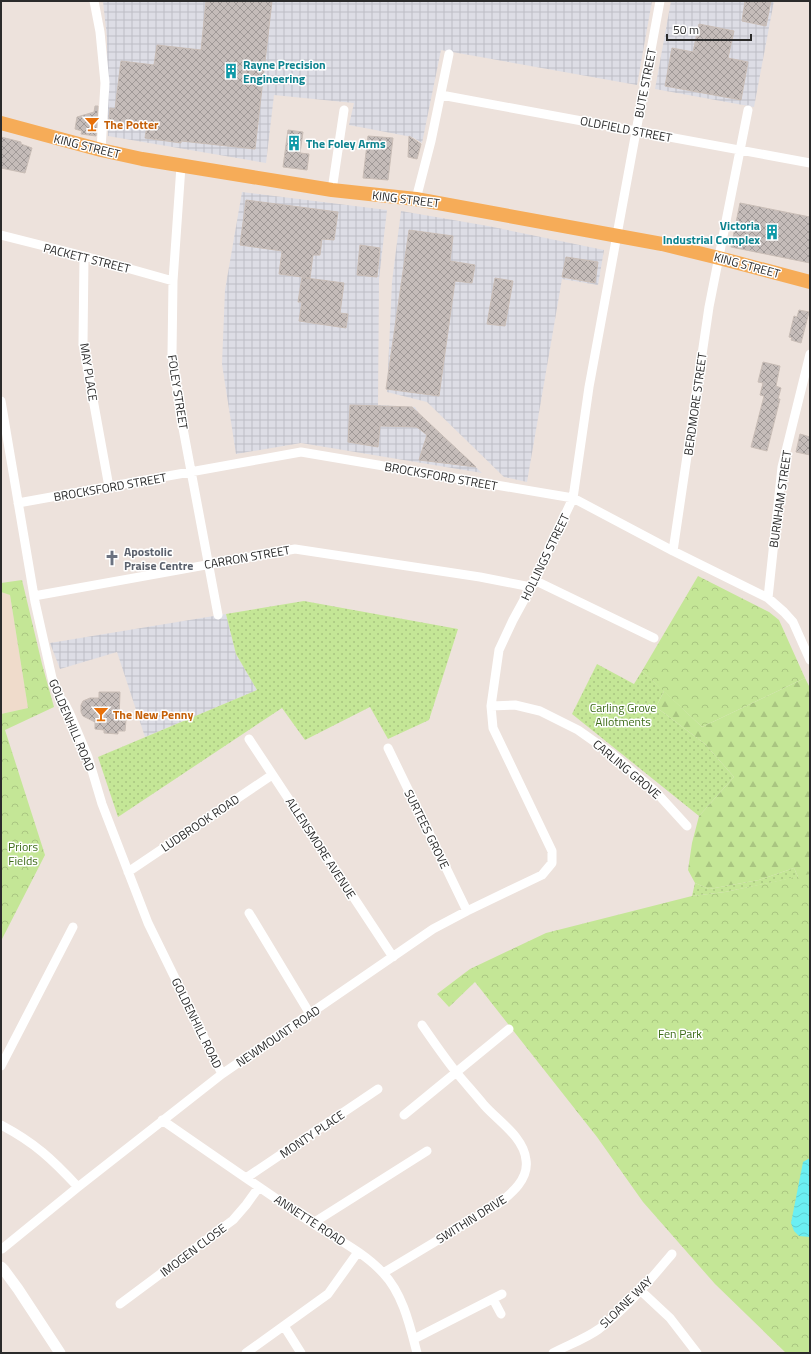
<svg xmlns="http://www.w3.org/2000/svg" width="811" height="1354" viewBox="0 0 811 1354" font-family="'Titillium Web',sans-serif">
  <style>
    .industrial { fill: url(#industrial-grid) }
    .education { fill: #efdbcb }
    .grass { fill: url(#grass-dots) }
    .forest { fill: url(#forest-firs) }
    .park { fill: url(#park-crowns) }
    .water { fill: url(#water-waves) }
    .building { fill: url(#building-cross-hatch); stroke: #c9bdb6 }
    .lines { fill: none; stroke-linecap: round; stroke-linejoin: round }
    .minor { stroke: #fff; stroke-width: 9 }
    .tertiary { stroke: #fff; stroke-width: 11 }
    .primary { stroke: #f6ac58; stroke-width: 14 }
    .labels { text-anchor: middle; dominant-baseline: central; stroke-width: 3; stroke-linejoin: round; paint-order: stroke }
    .culture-label { font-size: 12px; font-weight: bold; fill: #0d838f; stroke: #fff; text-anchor: start }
    .street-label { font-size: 12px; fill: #2b2b2b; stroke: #fff }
    .food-label { font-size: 12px; font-weight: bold; fill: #c56008; stroke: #fff; text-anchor: start }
    .worship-label { font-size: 12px; font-weight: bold; fill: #5b616d; stroke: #fff; text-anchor: start }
    .park-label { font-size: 12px; fill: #3c6b17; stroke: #fff }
  </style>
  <defs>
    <pattern id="industrial-grid" width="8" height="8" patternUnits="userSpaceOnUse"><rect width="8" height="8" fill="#dddde5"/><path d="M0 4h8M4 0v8" fill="none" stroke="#bebec5"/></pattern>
    <pattern id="grass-dots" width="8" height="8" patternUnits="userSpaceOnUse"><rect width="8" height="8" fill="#c4e696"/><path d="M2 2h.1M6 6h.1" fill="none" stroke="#a9c581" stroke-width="1.8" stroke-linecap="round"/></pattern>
    <pattern id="forest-firs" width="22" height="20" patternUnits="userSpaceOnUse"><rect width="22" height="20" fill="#c4e696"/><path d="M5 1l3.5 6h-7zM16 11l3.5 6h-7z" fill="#a9c581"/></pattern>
    <pattern id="park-crowns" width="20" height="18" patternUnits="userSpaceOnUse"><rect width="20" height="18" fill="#c4e696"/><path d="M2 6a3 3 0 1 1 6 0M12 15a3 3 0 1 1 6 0" fill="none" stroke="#a9c581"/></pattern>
    <pattern id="water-waves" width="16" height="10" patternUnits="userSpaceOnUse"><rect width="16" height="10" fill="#6beff3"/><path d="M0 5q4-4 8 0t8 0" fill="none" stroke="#5dcdd0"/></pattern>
    <pattern id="building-cross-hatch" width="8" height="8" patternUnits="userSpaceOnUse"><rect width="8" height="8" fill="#c5bcb9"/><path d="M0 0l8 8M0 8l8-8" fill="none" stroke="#a09997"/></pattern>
  </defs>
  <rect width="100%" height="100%" fill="#ede2dc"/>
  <path class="industrial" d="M 103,1 L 652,1 L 637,85 L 441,50 L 422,143 L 412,137 L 349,125 L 354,103 L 274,95 L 266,163 L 108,136 L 107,38 Z
    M 671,1 L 774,1 L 754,107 L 655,89 Z
    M 242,192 L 387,210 L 379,279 L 378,405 L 415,407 L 419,414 L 482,473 L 301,443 L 236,454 L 222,364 L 225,290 Z
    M 401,211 L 488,226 L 604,250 L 598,285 L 562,279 L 527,482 L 504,477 L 427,402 L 387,392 L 392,282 Z
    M 226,614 L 236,654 L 257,690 L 145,737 L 117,652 L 60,669 L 50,643 Z"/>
  <path class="education" d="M 1,592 L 10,595 L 28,708 L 1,714 Z"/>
  <path class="grass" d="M 304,601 L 458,629 L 429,720 L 388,739 L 370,707 L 305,740 L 282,708 L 118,817 L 98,757 L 257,690 L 236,654 L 226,614 Z
    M 597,664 L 634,684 L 642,671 L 664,691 L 656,707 L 705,744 L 734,777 L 699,816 L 572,714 Z
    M 794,868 L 798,877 L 725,892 L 692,896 L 695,883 L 709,889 L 759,880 Z"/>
  <path class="forest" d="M 805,678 L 810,688 L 810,889 L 798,877 L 794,868 L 759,880 L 709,889 L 695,883 L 688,870 L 692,843 L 699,816 L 734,777 L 705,744 L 656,707 L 664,691 L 702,727 Z"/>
  <path class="park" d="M 698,576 L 769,612 L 779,620 L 805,678 L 702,727 L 642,671 Z
    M 22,580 L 42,664 L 54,707 L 5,730 L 45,855 L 1,941 L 1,714 L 28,708 L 10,595 L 1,592 L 1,583 Z
    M 810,874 L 810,1353 L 786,1353 L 715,1284 L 643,1202 L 597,1137 L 475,982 L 449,1007 L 437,994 L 470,969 L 546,933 L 692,896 L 725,892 Z"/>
  <path class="water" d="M 810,1158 L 810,1237 L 799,1236 L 794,1231 L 791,1223 L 803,1162 Z"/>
  <path class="building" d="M 206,1 L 272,1 L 255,149 L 181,141 L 181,143 L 145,138 L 147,125 L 109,120 L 110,108 L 115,109 L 121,61 L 154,65 L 157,45 L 201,50 Z
    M 745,1 L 771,1 L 766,26 L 742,21 Z
    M 699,24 L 734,31 L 728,58 L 748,62 L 741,100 L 665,86 L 672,48 L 693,52 Z
    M 95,106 L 98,106 L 96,136 L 81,134 L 82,131 L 75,129 L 77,117 L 94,112 Z
    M 288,130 L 303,132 L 300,153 L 309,154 L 307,170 L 283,167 Z
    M 368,136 L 393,138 L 388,180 L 363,178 Z
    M 409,136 L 421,144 L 417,159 L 408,157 Z
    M 1,137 L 21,142 L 21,144 L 32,148 L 25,173 L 1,168 Z
    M 246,200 L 338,212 L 334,240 L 322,239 L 320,255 L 313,255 L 310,278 L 306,278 L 344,283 L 340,313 L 348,314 L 346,328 L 299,321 L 302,302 L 298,302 L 302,277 L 279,274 L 282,251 L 240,245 Z
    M 740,203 L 810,217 L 810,263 L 731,247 Z
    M 409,230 L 453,236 L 450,261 L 475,265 L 472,283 L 455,281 L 439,396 L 386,389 Z
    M 360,245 L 380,248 L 377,277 L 357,275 Z
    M 566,257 L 598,262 L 595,283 L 562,277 Z
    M 495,278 L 513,281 L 505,326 L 487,324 Z
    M 799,310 L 809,312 L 801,343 L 791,340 L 792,338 L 789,337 L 794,316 L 797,317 Z
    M 763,362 L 780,366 L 776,386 L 781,388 L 778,399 L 780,399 L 767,451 L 751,447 L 764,396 L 760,395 L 763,383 L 758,382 Z
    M 350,405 L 412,407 L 476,467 L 419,460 L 427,435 L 417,427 L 380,426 L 378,447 L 348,442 Z
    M 800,434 L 810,437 L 810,455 L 796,452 Z
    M 99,692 L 120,692 L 119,720 L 126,720 L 125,731 L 118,731 L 118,734 L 104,733 L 104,730 L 95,729 L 95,722 L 83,716 L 81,712 L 81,705 L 83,701 L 90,698 L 99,698 Z"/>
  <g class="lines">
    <path class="minor" d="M 94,1 L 100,32 L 105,83 L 101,150
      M 441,95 L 810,163
      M 181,166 L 173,281 L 172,354 L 182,423 L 218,615
      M 332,190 L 344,110
      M 416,199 L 431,141 L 449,54
      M 1,235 L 84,256 L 173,281
      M 84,256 L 83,344 L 109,487
      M 1,401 L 35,602 L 52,678 L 59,696 L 65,704 L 70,714 L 88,757 L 102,804 L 148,923 L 222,1074
      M 18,503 L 301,452 L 573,498 L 673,551 L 768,598 L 784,612 L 793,622 L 810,660
      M 673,551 L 709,307 L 748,110
      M 534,580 L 654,638
      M 34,596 L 295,549 L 480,577 L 531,587
      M 768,598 L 782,467 L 810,354
      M 491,706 L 515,705 L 540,711 L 578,730 L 612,754 L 655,791 L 687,826
      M 249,739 L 393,957
      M 388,748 L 467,911
      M 128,872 L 272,775
      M 249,913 L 310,1014
      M 1,1066 L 73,927
      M 404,1115 L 509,1029
      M 162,1120 C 211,1154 260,1188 309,1221 C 333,1237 364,1252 383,1273 C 403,1294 410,1326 417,1353
      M 1,1125 C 35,1143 52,1159 78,1187
      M 246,1178 L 378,1089
      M 313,1223 L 427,1151
      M 2,1249 L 78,1187 L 222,1074 L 433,929 L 467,911 L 542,875 L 552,863 L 552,851 L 493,728 L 491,706 L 499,650 L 513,620 L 531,587 L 573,498 L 589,387 L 660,1
      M 383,1273 L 498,1204 C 512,1193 529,1179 526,1160 C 524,1137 498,1121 484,1105 C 475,1094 465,1083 456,1072 C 444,1057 433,1041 422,1025
      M 640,1290 L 670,1318 L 697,1353
      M 493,1299 L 501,1314
      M 120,1304 L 233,1220 L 246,1205 L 259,1187
      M 284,1326 L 301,1353
      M 414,1339 L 502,1294
      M 246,1353 L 328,1294 L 358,1252
      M 553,1353 C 568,1345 585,1339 599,1329 C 627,1308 650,1280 672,1254"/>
    <path class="tertiary" d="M 1,1267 L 4,1270 L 18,1289 L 60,1353"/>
    <path class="primary" d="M 1,123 L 101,150 L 142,159 L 332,190 L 416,199 L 662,244 L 719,258 L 810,282"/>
  </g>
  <defs>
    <g id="building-bare" transform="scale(1.2)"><path d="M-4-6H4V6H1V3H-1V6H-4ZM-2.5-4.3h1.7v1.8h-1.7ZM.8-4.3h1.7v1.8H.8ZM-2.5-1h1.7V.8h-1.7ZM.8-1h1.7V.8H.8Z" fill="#0f9aa8" stroke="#fff" stroke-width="2.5" paint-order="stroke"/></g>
    <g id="bar-bare" transform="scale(1.2)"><path d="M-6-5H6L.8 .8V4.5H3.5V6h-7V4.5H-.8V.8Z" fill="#e8710a" stroke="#fff" stroke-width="2.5" paint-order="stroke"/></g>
    <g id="church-bare" transform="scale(1.2)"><path d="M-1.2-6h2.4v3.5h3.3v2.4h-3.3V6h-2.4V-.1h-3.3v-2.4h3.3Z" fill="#6b7280" stroke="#fff" stroke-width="2.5" paint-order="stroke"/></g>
  </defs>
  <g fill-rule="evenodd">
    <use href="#building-bare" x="231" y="71"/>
    <use href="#bar-bare" x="92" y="124"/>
    <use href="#building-bare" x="294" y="143"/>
    <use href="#building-bare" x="772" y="232"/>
    <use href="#church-bare" x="112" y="558"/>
    <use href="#bar-bare" x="101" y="714"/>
  </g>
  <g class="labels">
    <g class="culture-label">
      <text x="243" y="64">Rayne Precision<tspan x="243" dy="14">Engineering</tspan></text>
      <text x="306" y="143">The Foley Arms</text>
      <text x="760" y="225" text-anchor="end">Victoria<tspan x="760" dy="14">Industrial Complex</tspan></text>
    </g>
    <g class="street-label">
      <text transform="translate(645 83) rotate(-79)">BUTE STREET</text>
      <text transform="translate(626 129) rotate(11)">OLDFIELD STREET</text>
      <text transform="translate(87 146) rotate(14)">KING STREET</text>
      <text transform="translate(406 199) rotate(7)">KING STREET</text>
      <text transform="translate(87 258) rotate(14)">PACKETT STREET</text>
      <text transform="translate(747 265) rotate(15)">KING STREET</text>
      <text transform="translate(89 372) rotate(81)">MAY PLACE</text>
      <text transform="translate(178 392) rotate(81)">FOLEY STREET</text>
      <text transform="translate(695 404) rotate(-82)">BERDMORE STREET</text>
      <text transform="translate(441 476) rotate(10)">BROCKSFORD STREET</text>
      <text transform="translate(110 487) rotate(-10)">BROCKSFORD STREET</text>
      <text transform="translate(780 499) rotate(-82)">BURNHAM STREET</text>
      <text transform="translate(247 557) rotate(-10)">CARRON STREET</text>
      <text transform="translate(545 557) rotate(-64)">HOLLINGS STREET</text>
      <text transform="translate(72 725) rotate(67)">GOLDENHILL ROAD</text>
      <text transform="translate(627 769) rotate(40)">CARLING GROVE</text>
      <text transform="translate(200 823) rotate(-34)">LUDBROOK ROAD</text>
      <text transform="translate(427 829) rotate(64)">SURTEES GROVE</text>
      <text transform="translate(321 848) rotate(57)">ALLENSMORE AVENUE</text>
      <text transform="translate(197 1023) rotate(64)">GOLDENHILL ROAD</text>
      <text transform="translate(278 1036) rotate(-34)">NEWMOUNT ROAD</text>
      <text transform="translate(312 1134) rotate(-34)">MONTY PLACE</text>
      <text transform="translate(471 1219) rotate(-32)">SWITHIN DRIVE</text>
      <text transform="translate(310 1220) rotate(33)">ANNETTE ROAD</text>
      <text transform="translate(193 1250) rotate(-37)">IMOGEN CLOSE</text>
      <text transform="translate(626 1302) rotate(-44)">SLOANE WAY</text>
    </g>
    <g class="food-label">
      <text x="104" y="124">The Potter</text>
      <text x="113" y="714">The New Penny</text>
    </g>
    <g class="worship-label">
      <text x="124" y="551">Apostolic<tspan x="124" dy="14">Praise Centre</tspan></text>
    </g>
    <g class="park-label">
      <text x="623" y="707">Carling Grove<tspan x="623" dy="14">Allotments</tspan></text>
      <text x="23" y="846">Priors<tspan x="23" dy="14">Fields</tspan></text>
      <text x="680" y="1033">Fen Park</text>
    </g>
  </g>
  <rect width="811" height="1354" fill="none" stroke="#2b2b2b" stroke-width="4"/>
  <path d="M667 34v6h84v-6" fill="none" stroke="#2b2b2b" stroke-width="2"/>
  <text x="673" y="34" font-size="12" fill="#2b2b2b" stroke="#ffffff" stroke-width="3" paint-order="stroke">50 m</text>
</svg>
